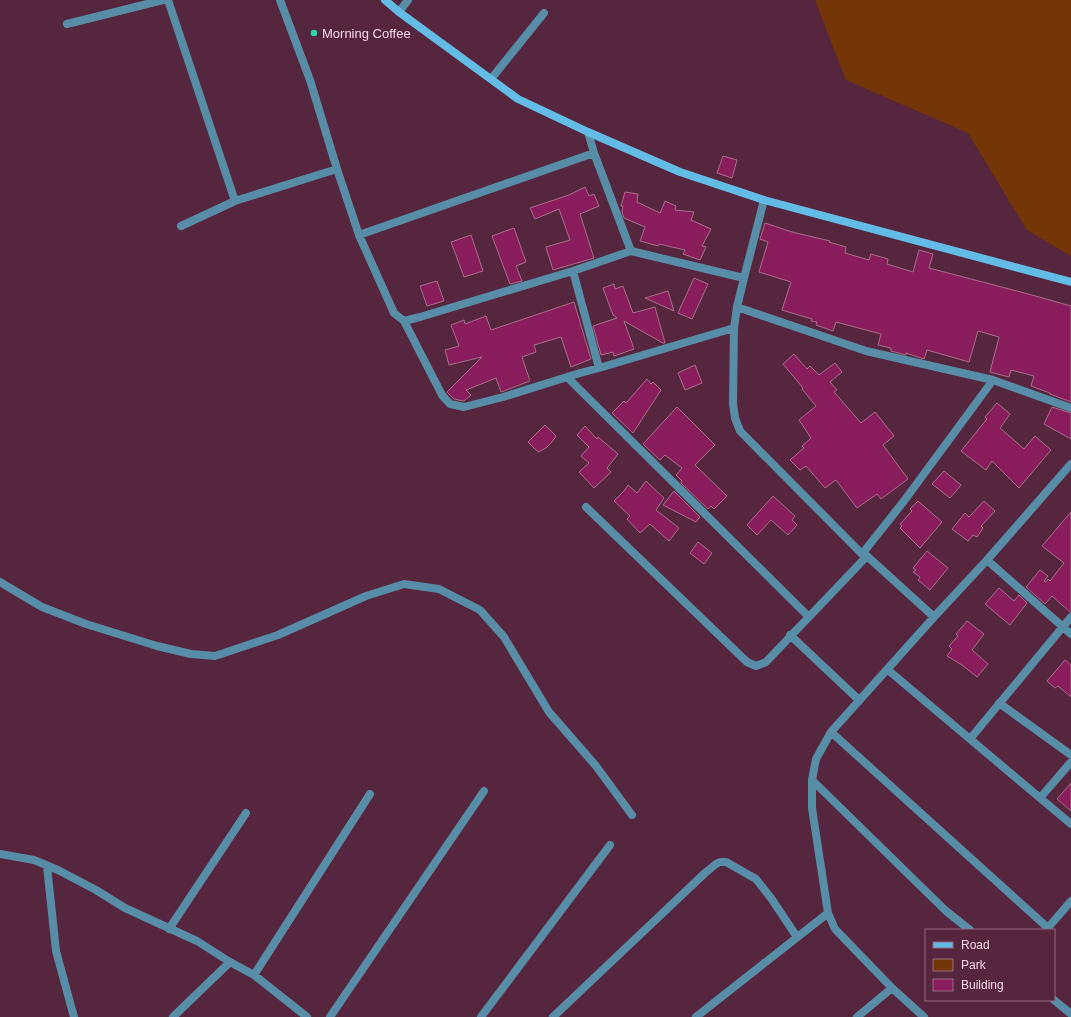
<svg xmlns="http://www.w3.org/2000/svg" width="1071" height="1017" viewBox="0 0 1071 1017" font-family="Arial,sans-serif">
  <style>
    .green { fill: #753607 }
    .building { fill: #891c5b; stroke: #a8708a }
    .lines { fill: none; stroke-linecap: round; stroke-linejoin: round }
    .lane { stroke: #578da7; stroke-width: 8 }
    .street { stroke: #578da7; stroke-width: 8 }
    .secondary { stroke: #62bce6; stroke-width: 8 }
    .poi-dot { fill: #2fd4aa; stroke: #56253e; stroke-width: 1.5 }
    .labels { text-anchor: middle; dominant-baseline: central; stroke-width: 3; stroke-linejoin: round; paint-order: stroke }
    .poi-label { font-size: 13px; fill: #f7d7e4; stroke: #56253e; text-anchor: start }
  </style>
  <rect width="100%" height="100%" fill="#56253e"/>
  <path class="green" d="M 815,0 L 1071,0 L 1071,256 L 1027,230 L 968,133 L 846,80 Z"/>
  <path class="building" d="M 723,156 L 737,160 L 732,178 L 717,173 Z
    M 585,187 L 589,196 L 594,194 L 599,206 L 580,214 L 594,258 L 553,270 L 546,247 L 570,240 L 559,209 L 535,219 L 530,208 L 569,195 Z
    M 625,192 L 638,194 L 637,202 L 660,213 L 665,201 L 676,206 L 675,210 L 694,212 L 691,220 L 711,229 L 702,246 L 706,247 L 700,260 L 683,254 L 685,250 L 659,244 L 658,246 L 640,241 L 645,227 L 624,218 L 622,212 L 623,206 L 621,206 Z
    M 765,223 L 792,232 L 830,241 L 829,242 L 846,247 L 845,253 L 869,260 L 871,254 L 888,259 L 887,264 L 913,272 L 919,250 L 933,254 L 929,268 L 1032,295 L 1071,306 L 1071,402 L 1050,394 L 1050,393 L 1031,386 L 1034,376 L 1011,370 L 1009,377 L 990,372 L 999,337 L 978,331 L 969,362 L 927,350 L 924,359 L 906,353 L 906,355 L 891,351 L 891,348 L 878,345 L 881,334 L 836,322 L 833,331 L 816,325 L 817,322 L 811,321 L 812,319 L 782,310 L 791,282 L 759,272 L 768,242 L 760,239 Z
    M 514,228 L 526,262 L 516,266 L 522,281 L 510,284 L 492,236 Z
    M 471,235 L 483,271 L 464,277 L 451,242 Z
    M 694,278 L 708,284 L 692,319 L 678,313 Z
    M 437,281 L 444,301 L 427,306 L 420,286 Z
    M 614,284 L 615,289 L 623,286 L 633,313 L 655,307 L 665,343 L 663,343 L 624,321 L 634,349 L 614,356 L 613,352 L 601,355 L 593,326 L 617,318 L 613,315 L 603,288 Z
    M 668,291 L 674,311 L 645,298 Z
    M 574,302 L 591,359 L 571,367 L 561,337 L 534,345 L 536,352 L 522,357 L 530,381 L 501,392 L 496,378 L 466,390 L 471,395 L 464,401 L 454,399 L 447,392 L 482,357 L 449,365 L 445,350 L 459,346 L 451,325 L 464,320 L 465,324 L 486,316 L 491,330 Z
    M 794,354 L 807,369 L 810,366 L 819,375 L 835,363 L 842,372 L 830,382 L 837,390 L 834,392 L 861,423 L 875,412 L 894,436 L 883,445 L 908,479 L 881,499 L 877,494 L 857,508 L 836,480 L 825,488 L 806,466 L 800,470 L 790,460 L 804,448 L 802,446 L 811,438 L 799,420 L 816,406 L 802,389 L 803,388 L 783,364 Z
    M 695,365 L 702,383 L 685,390 L 678,373 Z
    M 647,379 L 651,384 L 653,382 L 661,390 L 633,433 L 612,413 L 624,401 L 626,403 Z
    M 997,403 L 1010,414 L 1000,428 L 1024,449 L 1035,436 L 1051,450 L 1019,488 L 992,461 L 986,470 L 961,451 L 987,419 L 985,417 Z
    M 677,407 L 715,445 L 695,465 L 727,496 L 714,509 L 711,506 L 708,509 L 681,483 L 682,481 L 676,475 L 682,468 L 665,455 L 660,460 L 643,444 Z
    M 1052,407 L 1071,413 L 1071,439 L 1044,424 Z
    M 545,425 L 556,436 L 552,442 L 546,448 L 538,452 L 528,442 Z
    M 585,426 L 597,439 L 598,437 L 618,454 L 607,468 L 611,472 L 594,488 L 579,472 L 589,463 L 581,456 L 589,447 L 577,435 Z
    M 944,471 L 961,485 L 950,498 L 932,484 Z
    M 646,481 L 664,498 L 656,510 L 679,528 L 669,541 L 650,524 L 640,533 L 627,519 L 630,516 L 614,501 L 624,491 L 628,485 L 637,493 Z
    M 674,491 L 700,517 L 696,522 L 663,505 Z
    M 773,496 L 795,516 L 792,520 L 797,525 L 788,535 L 771,520 L 757,535 L 747,525 Z
    M 918,501 L 942,522 L 920,548 L 900,528 L 902,526 L 900,524 L 912,511 L 910,509 Z
    M 984,501 L 995,511 L 981,526 L 983,528 L 977,537 L 973,535 L 968,541 L 952,529 L 965,513 L 969,517 Z
    M 1071,512 L 1071,612 L 1070,612 L 1052,596 L 1045,604 L 1026,587 L 1040,570 L 1048,576 L 1044,581 L 1046,582 L 1048,579 L 1050,581 L 1064,563 L 1042,546 Z
    M 698,542 L 712,553 L 704,564 L 690,553 Z
    M 927,551 L 948,568 L 930,590 L 918,580 L 920,577 L 913,572 L 916,570 L 913,568 Z
    M 999,588 L 1014,601 L 1019,595 L 1027,603 L 1010,625 L 985,604 Z
    M 967,621 L 984,634 L 972,650 L 988,664 L 977,677 L 962,665 L 947,656 L 952,649 L 949,646 L 958,636 L 956,634 Z
    M 1065,660 L 1071,665 L 1071,697 L 1058,686 L 1055,688 L 1047,681 Z
    M 1071,783 L 1071,811 L 1057,799 Z"/>
  <g class="lines">
    <path class="lane" d="M 0,582 L 42,607 L 86,624 L 157,646 L 191,654 L 215,656 L 278,635 L 366,596 L 404,584 L 439,589 L 480,610 L 504,637 L 549,712 L 596,766 L 632,815"/>
    <path class="street" d="M 168,0 L 235,201
      M 280,0 L 310,80 L 337,169 L 359,235 L 394,313 L 404,321 L 442,395 L 450,404 L 464,407 L 503,397 L 580,373 L 599,368 L 734,328
      M 399,12 L 408,0
      M 67,24 L 163,0
      M 491,79 L 544,13
      M 588,132 L 594,153 L 631,251
      M 764,200 L 744,278 L 737,307 L 734,328 L 733,404 L 735,418 L 740,431 L 862,554 L 867,556 L 934,617
      M 181,226 L 235,201 L 337,169
      M 359,235 L 594,153
      M 573,271 L 599,368
      M 737,307 L 866,351 L 993,380 L 1071,408
      M 404,321 L 420,317 L 573,271 L 631,251 L 744,278
      M 567,377 L 809,617
      M 586,507 L 747,662 L 756,666 L 766,662 L 867,556
      M 862,554 L 904,501 L 993,380
      M 987,560 L 1071,634
      M 790,635 L 859,700
      M 888,670 L 1071,824
      M 999,703 L 1071,755
      M 831,732 L 1048,928
      M 970,739 L 1071,617
      M 812,780 L 946,911 L 970,930
      M 1040,798 L 1071,762
      M 0,854 L 34,860 L 58,870 L 96,890 L 125,908 L 197,941 L 230,962 L 254,975 L 307,1017
      M 47,866 L 56,951 L 74,1017
      M 169,929 L 246,813
      M 1046,930 L 1071,901
      M 254,975 L 370,794
      M 1054,1000 L 1071,1014
      M 173,1017 L 230,962
      M 330,1017 L 484,791
      M 481,1017 L 610,845
      M 553,1017 L 705,873 L 716,864 L 720,862 L 726,862 L 756,879 L 771,898 L 797,937
      M 696,1017 L 828,913
      M 857,1017 L 892,988
      M 924,1017 L 892,988 L 835,929 L 828,913 L 812,808 L 812,780 L 816,759 L 831,732 L 934,617 L 987,560 L 1071,464"/>
    <path class="secondary" d="M 385,0 L 399,12 L 518,99 L 588,132 L 680,172 L 764,200 L 1071,282"/>
  </g>
  <circle class="poi-dot" cx="314" cy="33" r="4"/>
  <g class="labels">
    <g class="poi-label">
      <text x="322" y="33">Morning Coffee</text>
    </g>
  </g>
  <rect x="925" y="929" width="130" height="72" fill="#56253e" stroke="#966c80"/>
  <rect x="933" y="942" width="20" height="6" fill="#62bce6" stroke="#966c80"/>
  <text x="961" y="949" font-size="12" fill="#f7d7e4">Road</text>
  <rect x="933" y="959" width="20" height="12" fill="#753607" stroke="#966c80"/>
  <text x="961" y="969" font-size="12" fill="#f7d7e4">Park</text>
  <rect x="933" y="979" width="20" height="12" fill="#891c5b" stroke="#966c80"/>
  <text x="961" y="989" font-size="12" fill="#f7d7e4">Building</text>
</svg>
